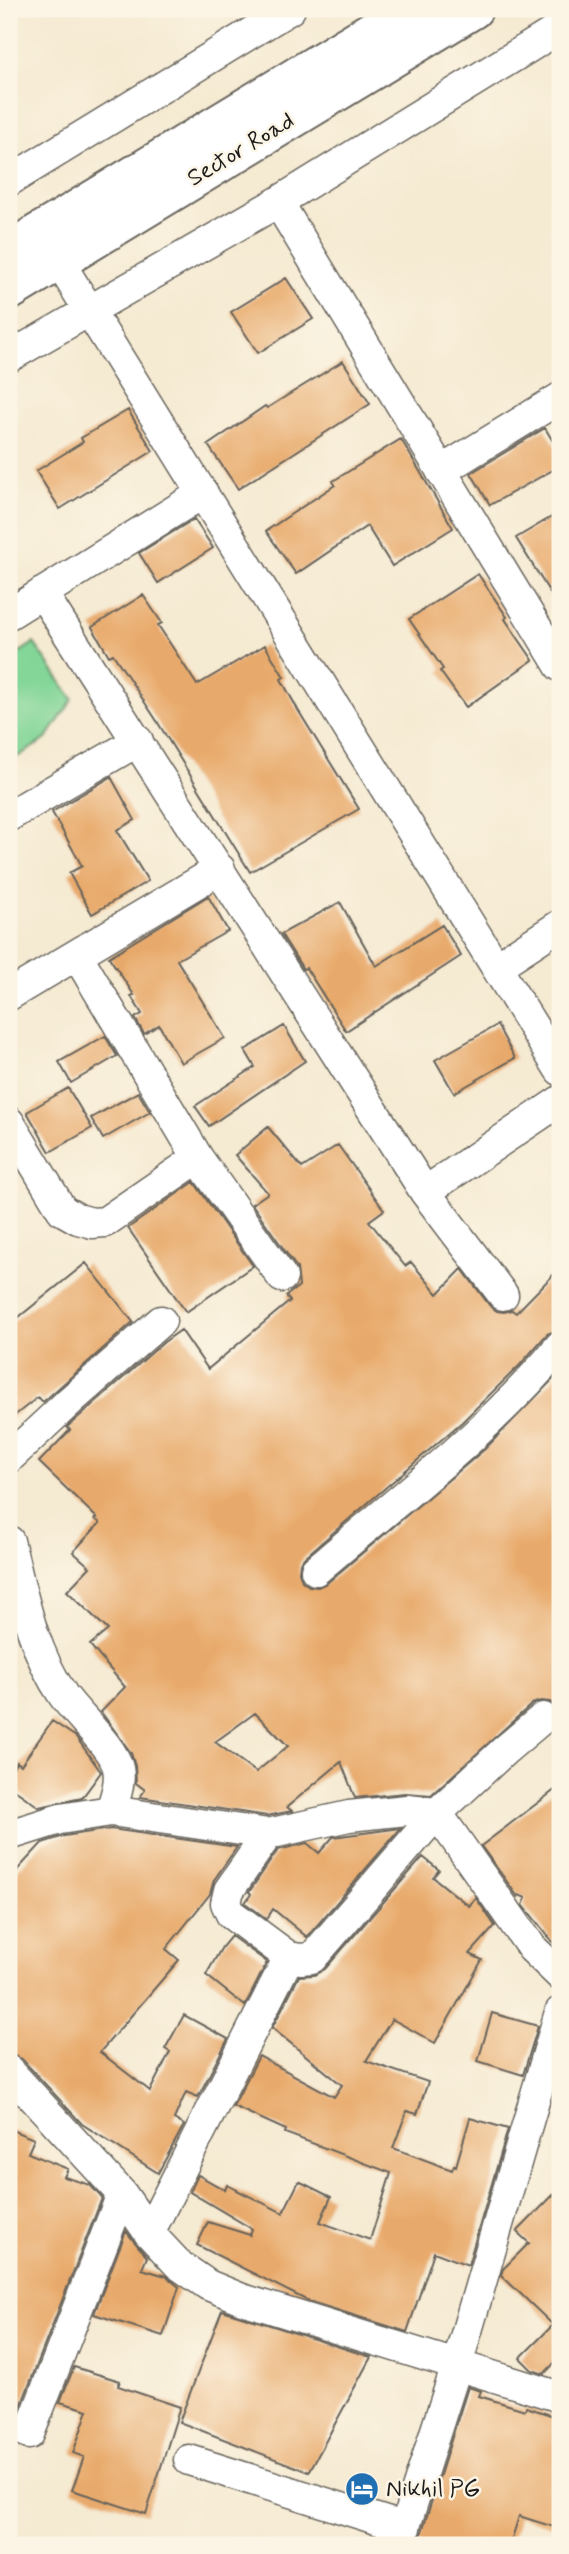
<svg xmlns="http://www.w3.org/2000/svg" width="569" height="2554" viewBox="0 0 569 2554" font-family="Mynerve,sans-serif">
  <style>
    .green { fill: #83d698; stroke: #50795a; stroke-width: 2 }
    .building { fill: #e8aa6c; fill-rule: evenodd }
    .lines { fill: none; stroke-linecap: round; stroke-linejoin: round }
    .minor-casing { stroke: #68645c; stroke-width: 33 }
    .major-casing { stroke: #68645c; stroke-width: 42 }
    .minor { stroke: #fff; stroke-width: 30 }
    .major { stroke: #fff; stroke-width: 38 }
    .labels { text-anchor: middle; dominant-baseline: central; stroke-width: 5; stroke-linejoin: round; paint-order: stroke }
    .street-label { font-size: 24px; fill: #1c1c1c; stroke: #fcf5e5 }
    .poi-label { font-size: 24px; fill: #1c1c1c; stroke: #fcf5e5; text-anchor: start }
  </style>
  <rect width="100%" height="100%" fill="#fcf5e5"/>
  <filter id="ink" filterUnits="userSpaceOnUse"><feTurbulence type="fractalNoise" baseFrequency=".0143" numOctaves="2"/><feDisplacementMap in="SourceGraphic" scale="14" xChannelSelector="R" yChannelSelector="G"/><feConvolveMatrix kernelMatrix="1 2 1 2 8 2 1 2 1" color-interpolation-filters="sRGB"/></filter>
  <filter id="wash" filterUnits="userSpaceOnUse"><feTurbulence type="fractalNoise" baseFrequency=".00686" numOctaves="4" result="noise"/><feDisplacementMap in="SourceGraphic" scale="28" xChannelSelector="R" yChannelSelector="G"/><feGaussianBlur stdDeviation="1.57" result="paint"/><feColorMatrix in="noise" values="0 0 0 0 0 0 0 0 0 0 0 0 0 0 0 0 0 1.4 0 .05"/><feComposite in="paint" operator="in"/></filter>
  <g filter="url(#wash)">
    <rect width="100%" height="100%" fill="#f5ead2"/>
    <path class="green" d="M 34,643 L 73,699 L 46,739 L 9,762 L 9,659 Z"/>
    <g id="blocks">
      <path class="building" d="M 286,278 L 313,319 L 258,353 L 231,312 Z
        M 343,361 L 370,404 L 238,489 L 208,445 L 265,406 L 267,408 Z
        M 128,410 L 153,451 L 60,509 L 36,471 L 83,442 L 81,438 Z
        M 545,428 L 560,453 L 560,466 L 490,505 L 471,473 Z
        M 401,439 L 453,528 L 392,566 L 367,526 L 296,574 L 266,531 L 335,485 L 333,481 Z
        M 560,512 L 560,609 L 516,538 Z
        M 194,519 L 213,548 L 158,583 L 139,553 Z
        M 478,574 L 507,617 L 505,619 L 533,660 L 466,707 L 440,671 L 443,669 L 409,619 Z
        M 143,595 L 162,623 L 158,625 L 197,685 L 265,645 L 284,677 L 281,679 L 298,710 L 359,809 L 250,872 L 155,718 L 113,654 L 109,656 L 92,627 Z
        M 111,777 L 135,820 L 117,830 L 148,881 L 92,914 L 69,873 L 82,866 L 52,812 Z
        M 208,896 L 228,931 L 177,960 L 225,1038 L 181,1063 L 159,1025 L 144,1034 L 135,1018 L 142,1014 L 131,996 L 134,995 L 109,957 Z
        M 340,902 L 376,966 L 442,925 L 461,956 L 346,1031 L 306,968 L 303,969 L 281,934 Z
        M 497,1025 L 515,1058 L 454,1093 L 435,1060 Z
        M 284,1026 L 305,1061 L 209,1126 L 195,1106 L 255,1067 L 245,1050 Z
        M 105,1036 L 117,1056 L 71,1083 L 59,1062 Z
        M 68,1088 L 92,1128 L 50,1152 L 27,1112 Z
        M 138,1092 L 150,1112 L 103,1139 L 91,1118 Z
        M 268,1127 L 302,1168 L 338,1145 L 384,1210 L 369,1221 L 405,1266 L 411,1262 L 438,1294 L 462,1269 L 490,1306 L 497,1311 L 504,1312 L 512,1310 L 516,1313 L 560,1268 L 560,1329 L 547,1334 L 520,1365 L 462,1422 L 305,1557 L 300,1563 L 299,1572 L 302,1581 L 309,1586 L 318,1587 L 327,1583 L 486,1448 L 560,1372 L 560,1716 L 557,1707 L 550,1702 L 541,1701 L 532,1704 L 431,1795 L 405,1793 L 355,1798 L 341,1762 L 287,1807 L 292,1811 L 267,1816 L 140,1797 L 145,1790 L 136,1783 L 135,1766 L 131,1753 L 101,1712 L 125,1687 L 90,1645 L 108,1630 L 67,1591 L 90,1567 L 73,1552 L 100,1523 L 95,1519 L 97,1518 L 39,1462 L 70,1430 L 67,1427 L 83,1413 L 164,1342 L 181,1330 L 208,1369 L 290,1301 L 286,1296 L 299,1286 L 297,1268 L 252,1204 L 268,1193 L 235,1155 ZM 255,1713 L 288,1746 L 256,1772 L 215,1742 Z
        M 194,1182 L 253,1266 L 186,1312 L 128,1228 Z
        M 86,1263 L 133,1322 L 43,1402 L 38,1397 L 9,1420 L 9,1325 Z
        M 52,1721 L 76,1737 L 101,1772 L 82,1798 L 39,1807 L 9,1786 L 9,1773 L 17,1762 L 21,1765 Z
        M 560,1786 L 560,1951 L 523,1905 L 526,1898 L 519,1895 L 518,1897 L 481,1846 Z
        M 401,1828 L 307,1937 L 273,1909 L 267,1919 L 245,1903 L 251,1894 L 249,1892 L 278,1850 L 307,1843 L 319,1853 L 333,1837 Z
        M 111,1829 L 237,1847 L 214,1880 L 210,1894 L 166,1949 L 179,1960 L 100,2052 L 150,2091 L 170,2052 L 165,2049 L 184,2015 L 228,2039 L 198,2097 L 186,2092 L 174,2119 L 184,2125 L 158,2173 L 82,2124 L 22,2059 L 9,2054 L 9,1879 L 42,1843 L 64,1836 Z
        M 423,1857 L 439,1870 L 433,1877 L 469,1906 L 476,1898 L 495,1926 L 470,1954 L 482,1960 L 435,2043 L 392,2019 L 366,2061 L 428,2082 L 417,2114 L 407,2111 L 393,2148 L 452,2170 L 454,2165 L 456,2166 L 470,2118 L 508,2129 L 468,2265 L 434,2252 L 407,2332 L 308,2301 L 197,2245 L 208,2222 L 250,2235 L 252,2229 L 190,2192 L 198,2175 L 225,2190 L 227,2185 L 283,2213 L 299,2181 L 331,2197 L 320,2222 L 370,2240 L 391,2173 L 285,2133 L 286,2130 L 233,2106 L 259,2056 L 334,2097 L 342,2085 L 272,2028 L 299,1976 L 314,1975 L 325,1969 Z
        M 231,1936 L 267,1962 L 245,2006 L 206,1975 L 222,1947 Z
        M 492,2013 L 538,2026 L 523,2075 L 478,2061 Z
        M 9,2129 L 34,2139 L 28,2153 L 68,2169 L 64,2177 L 90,2185 L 102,2198 L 19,2411 L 9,2408 Z
        M 560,2188 L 560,2357 L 544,2374 L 532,2370 L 520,2358 L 553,2325 L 501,2275 L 503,2269 L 529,2243 L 517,2232 Z
        M 126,2231 L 147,2257 L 142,2269 L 166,2276 L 179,2287 L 163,2336 L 94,2314 Z
        M 222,2310 L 371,2357 L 309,2472 L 179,2422 Z
        M 74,2367 L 120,2381 L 118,2386 L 180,2407 L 146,2514 L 72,2490 L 84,2457 L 73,2453 L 88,2410 L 60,2402 Z
        M 468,2387 L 481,2391 L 479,2396 L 525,2410 L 526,2407 L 560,2418 L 560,2529 L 519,2516 L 510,2545 L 418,2544 Z"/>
    </g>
  </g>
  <g filter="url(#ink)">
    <use href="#blocks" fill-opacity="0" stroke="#68645c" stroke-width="2"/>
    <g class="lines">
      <g class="minor-casing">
        <path id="minor" d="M 9,181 L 290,9
          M 278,202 L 560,666
          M 48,244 L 560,1070
          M 9,357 L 278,202 L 560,28
          M 441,471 L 560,398
          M 42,593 L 425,1192 L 503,1295
          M 9,614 L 203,493
          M 9,816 L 138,741
          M 77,955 L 198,1158 L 282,1277
          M 496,967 L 560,925
          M 9,995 L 220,869
          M 9,1122 L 62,1210 L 78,1219 L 92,1223 L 105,1222 L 198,1158
          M 425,1192 L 560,1101
          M 9,1458 L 71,1400 L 161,1321
          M 9,1541 C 22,1593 32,1650 63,1695 C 76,1714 113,1747 118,1768 C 121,1783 115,1797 111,1811
          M 316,1570 C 400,1498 490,1431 560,1346
          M 268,1834 L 229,1890 L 226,1903 L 231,1914 L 289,1957 L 301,1959 L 312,1958 L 437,1813 L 505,1750 L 543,1718
          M 9,1835 L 60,1819 L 111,1811 L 268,1834 L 349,1816 L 407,1810 L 437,1813 L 532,1948 L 560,1975
          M 9,2071 L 122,2194 L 149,2233 L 179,2265 L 208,2285 L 242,2299 L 560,2397
          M 149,2233 L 289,1957
          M 29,2434 L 122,2194
          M 189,2460 L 405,2528
          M 399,2545 L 457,2365 L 560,2012"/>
      </g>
      <g class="major-casing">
        <path id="major" d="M 9,251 L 408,9
          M 9,291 L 473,9"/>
      </g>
      <use href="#minor" class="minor"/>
      <use href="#major" class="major"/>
    </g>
  </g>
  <defs>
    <g id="hotel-disc" transform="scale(1.75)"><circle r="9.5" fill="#1f6fb2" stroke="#fcf5e5"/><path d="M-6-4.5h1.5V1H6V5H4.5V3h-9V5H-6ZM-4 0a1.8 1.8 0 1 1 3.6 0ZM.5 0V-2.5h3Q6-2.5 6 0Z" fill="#fff"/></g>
  </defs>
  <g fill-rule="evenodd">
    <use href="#hotel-disc" x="362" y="2489"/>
  </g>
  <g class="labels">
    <g class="street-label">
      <text transform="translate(241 150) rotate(-31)">Sector Road</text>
    </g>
    <g class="poi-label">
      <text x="386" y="2489">Nikhil PG</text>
    </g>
  </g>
  <rect width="569" height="2554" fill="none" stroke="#fcf5e5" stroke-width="35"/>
</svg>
